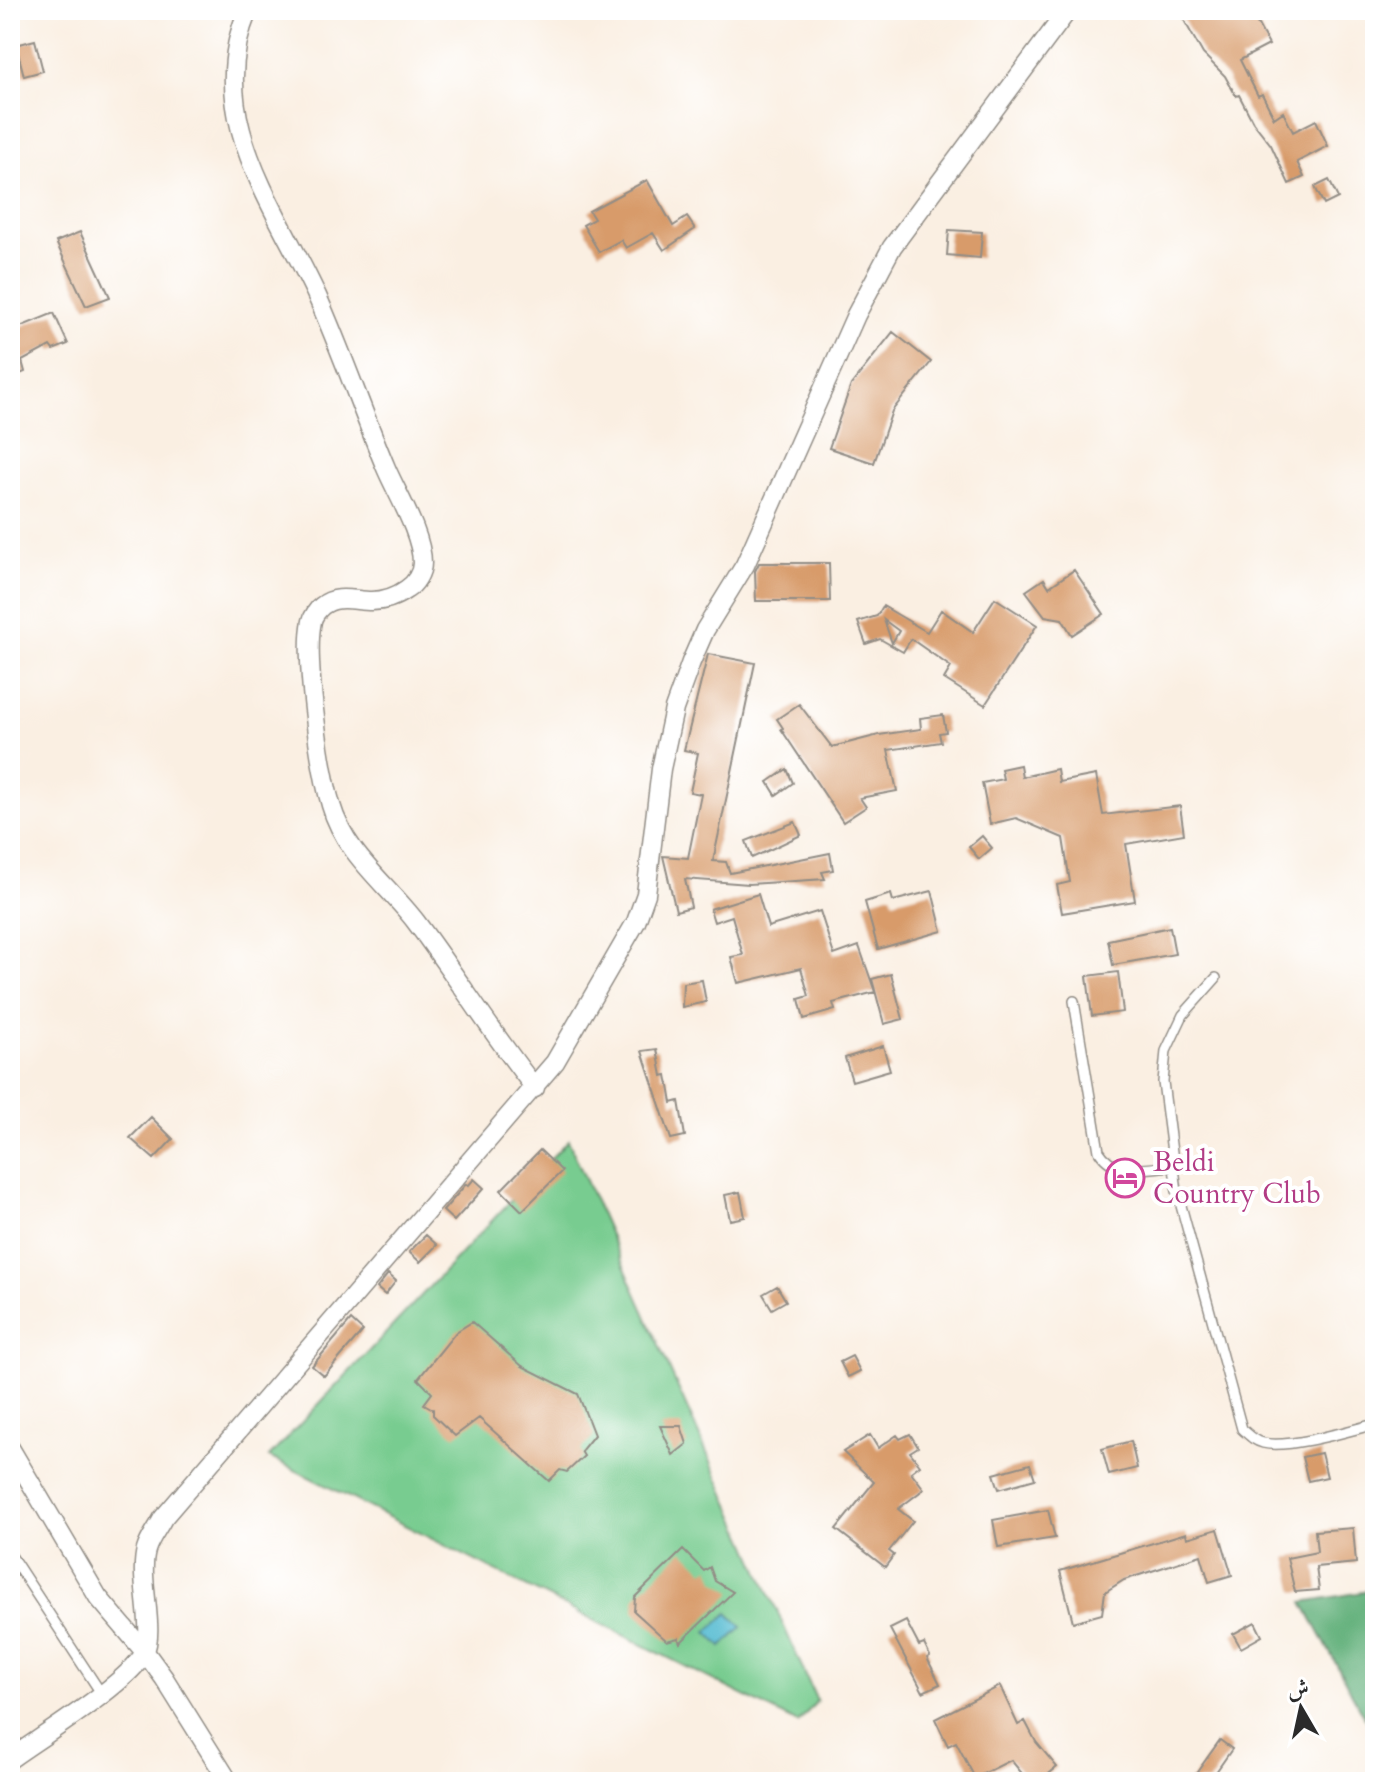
<svg xmlns="http://www.w3.org/2000/svg" width="1385" height="1792" viewBox="0 0 1385 1792" font-family="Cardo,Amiri,serif">
  <style>
    .green { fill: #78cc90; stroke: #527c5e; stroke-width: 2 }
    .forest { fill: #62b07a; stroke: #466e52; stroke-width: 2 }
    .water { fill: #54bbd1; stroke: #40737e; stroke-width: 2 }
    .building { fill: #d89b6a; fill-rule: evenodd }
    .lines { fill: none; stroke-linecap: round; stroke-linejoin: round }
    .lane-casing { stroke: #928d86; stroke-width: 12 }
    .street-casing { stroke: #928d86; stroke-width: 21 }
    .lane { stroke: #fff; stroke-width: 9 }
    .street { stroke: #fff; stroke-width: 18 }
    .labels { text-anchor: middle; dominant-baseline: central; stroke-width: 8; stroke-linejoin: round; paint-order: stroke }
    .hotel-label { font-size: 28px; fill: #b23c85; stroke: #fff; text-anchor: start }
  </style>
  <rect width="100%" height="100%" fill="#fff"/>
  <filter id="ink" filterUnits="userSpaceOnUse"><feTurbulence type="fractalNoise" baseFrequency=".0125" numOctaves="2"/><feDisplacementMap in="SourceGraphic" scale="16" xChannelSelector="R" yChannelSelector="G"/><feConvolveMatrix kernelMatrix="1 2 1 2 8 2 1 2 1" color-interpolation-filters="sRGB"/></filter>
  <filter id="wash" filterUnits="userSpaceOnUse"><feTurbulence type="fractalNoise" baseFrequency=".006" numOctaves="4" result="noise"/><feDisplacementMap in="SourceGraphic" scale="32" xChannelSelector="R" yChannelSelector="G"/><feGaussianBlur stdDeviation="1.8" result="paint"/><feColorMatrix in="noise" values="0 0 0 0 0 0 0 0 0 0 0 0 0 0 0 0 0 1.4 0 .05"/><feComposite in="paint" operator="in"/></filter>
  <g filter="url(#wash)">
    <rect width="100%" height="100%" fill="#faefe2"/>
    <path class="green" d="M 568,1140 L 817,1701 L 798,1723 L 269,1457 Z"/>
    <path class="forest" d="M 1375,1590 L 1375,1737 L 1303,1602 Z"/>
    <path class="water" d="M 728,1613 L 742,1627 L 722,1647 L 707,1632 Z"/>
    <g id="blocks">
      <path class="building" d="M 1190,10 L 1250,10 L 1269,45 L 1240,60 L 1258,96 L 1262,94 L 1274,118 L 1283,112 L 1293,132 L 1316,120 L 1328,146 L 1297,162 L 1304,177 L 1289,184 L 1271,145 L 1253,122 L 1239,95 L 1236,96 L 1225,76 L 1203,54 L 1181,15 Z
        M 35,40 L 43,71 L 24,76 L 16,45 Z
        M 647,180 L 673,226 L 687,217 L 695,229 L 664,250 L 653,233 L 626,248 L 621,240 L 599,252 L 583,225 L 594,219 L 589,211 Z
        M 1329,180 L 1338,198 L 1324,205 L 1315,187 Z
        M 949,230 L 982,232 L 980,258 L 947,255 Z
        M 80,232 L 110,297 L 86,306 L 56,242 Z
        M 10,303 L 20,327 L 54,313 L 68,344 L 53,350 L 50,346 L 22,361 L 25,372 L 10,378 Z
        M 893,332 L 931,362 L 892,411 L 874,463 L 829,448 L 851,385 Z
        M 759,563 L 829,563 L 830,601 L 756,601 L 755,571 Z
        M 1074,570 L 1104,614 L 1072,635 L 1062,619 L 1045,616 L 1026,591 L 1044,579 L 1049,587 Z
        M 995,598 L 1037,625 L 985,705 L 944,679 L 951,667 L 911,639 L 903,652 L 880,639 L 866,644 L 858,622 L 877,616 L 883,606 L 927,632 L 941,610 L 973,632 ZM 884,620 L 899,631 L 892,643 Z
        M 708,654 L 755,663 L 713,861 L 726,862 L 730,873 L 830,853 L 833,870 L 822,872 L 825,879 L 749,884 L 685,879 L 691,907 L 676,911 L 663,856 L 688,858 L 701,794 L 690,792 L 698,753 L 684,750 Z
        M 799,704 L 832,747 L 879,735 L 921,729 L 920,718 L 943,715 L 946,732 L 939,733 L 941,742 L 888,750 L 897,791 L 860,798 L 866,807 L 843,822 L 781,729 L 783,728 L 777,719 Z
        M 1020,765 L 1022,777 L 1057,769 L 1059,782 L 1096,775 L 1103,815 L 1180,806 L 1184,834 L 1126,844 L 1135,901 L 1062,913 L 1057,885 L 1070,882 L 1063,838 L 1016,818 L 990,824 L 982,783 L 1003,779 L 1001,769 Z
        M 787,769 L 793,783 L 776,795 L 768,782 Z
        M 795,822 L 801,835 L 752,858 L 746,841 Z
        M 982,836 L 992,848 L 979,859 L 969,847 Z
        M 932,891 L 942,931 L 878,949 L 865,902 L 891,894 L 893,901 Z
        M 758,894 L 768,927 L 820,911 L 834,955 L 859,946 L 875,992 L 833,1003 L 835,1010 L 804,1019 L 799,999 L 809,996 L 801,968 L 738,983 L 731,957 L 743,955 L 732,916 L 714,922 L 710,909 Z
        M 1170,927 L 1175,954 L 1113,965 L 1108,940 Z
        M 1118,972 L 1123,1012 L 1092,1016 L 1087,976 Z
        M 891,974 L 903,1019 L 884,1024 L 872,979 Z
        M 702,980 L 706,1002 L 682,1007 L 683,983 Z
        M 883,1046 L 890,1070 L 852,1081 L 845,1058 Z
        M 657,1049 L 662,1076 L 667,1075 L 672,1103 L 679,1101 L 685,1136 L 671,1139 L 642,1051 Z
        M 151,1117 L 173,1139 L 154,1159 L 130,1138 Z
        M 540,1150 L 562,1171 L 522,1211 L 501,1190 Z
        M 474,1179 L 484,1188 L 454,1221 L 443,1211 L 466,1184 L 468,1186 Z
        M 740,1192 L 745,1217 L 730,1220 L 725,1195 Z
        M 426,1235 L 437,1245 L 420,1262 L 409,1252 Z
        M 388,1274 L 396,1281 L 385,1295 L 377,1288 Z
        M 777,1286 L 786,1301 L 772,1309 L 763,1294 Z
        M 351,1320 L 363,1331 L 324,1376 L 312,1366 Z
        M 472,1322 L 522,1366 L 578,1394 L 594,1435 L 581,1451 L 584,1456 L 567,1472 L 560,1470 L 549,1481 L 479,1418 L 455,1436 L 433,1415 L 433,1409 L 424,1404 L 432,1393 L 418,1379 L 456,1332 Z
        M 852,1356 L 860,1371 L 848,1377 L 840,1362 Z
        M 660,1426 L 681,1426 L 687,1444 L 673,1455 Z
        M 910,1434 L 918,1447 L 910,1452 L 920,1465 L 911,1472 L 924,1489 L 898,1509 L 913,1521 L 889,1551 L 894,1555 L 885,1567 L 836,1529 L 874,1482 L 843,1452 L 870,1435 L 878,1448 L 897,1435 L 900,1439 Z
        M 1131,1441 L 1137,1468 L 1109,1475 L 1102,1449 Z
        M 1321,1453 L 1327,1477 L 1308,1481 L 1302,1457 Z
        M 1030,1464 L 1035,1479 L 999,1489 L 994,1474 Z
        M 1048,1510 L 1055,1538 L 998,1547 L 993,1520 Z
        M 1353,1528 L 1356,1563 L 1316,1567 L 1319,1590 L 1295,1592 L 1287,1558 L 1317,1552 L 1315,1531 Z
        M 1218,1529 L 1232,1575 L 1209,1582 L 1201,1555 L 1124,1580 L 1105,1592 L 1102,1614 L 1073,1622 L 1060,1571 L 1186,1533 L 1187,1538 Z
        M 683,1550 L 704,1571 L 710,1567 L 715,1581 L 733,1592 L 680,1643 L 678,1638 L 667,1641 L 634,1611 L 635,1597 Z
        M 906,1621 L 919,1646 L 924,1644 L 930,1656 L 927,1658 L 940,1684 L 923,1692 L 890,1629 Z
        M 1255,1622 L 1262,1636 L 1241,1648 L 1233,1634 Z
        M 1000,1686 L 1018,1725 L 1025,1721 L 1036,1742 L 1057,1767 L 1039,1782 L 1029,1782 L 1011,1760 L 975,1778 L 956,1742 L 948,1746 L 935,1719 Z
        M 1220,1740 L 1232,1749 L 1209,1782 L 1190,1782 Z"/>
    </g>
  </g>
  <g filter="url(#ink)">
    <use href="#blocks" fill-opacity="0" stroke="#928d86" stroke-width="2"/>
    <g class="lines">
      <g class="lane-casing">
        <path id="lane" d="M 1216,978 L 1183,1015 L 1166,1051 L 1163,1082 L 1177,1191 L 1242,1429 C 1249,1435 1254,1441 1263,1443 C 1288,1449 1348,1431 1375,1424
          M 1074,1001 L 1099,1151 C 1115,1177 1146,1168 1172,1166
          M 10,1554 L 101,1693"/>
      </g>
      <g class="street-casing">
        <path id="street" d="M 248,10 C 203,115 275,205 317,296 C 342,352 362,411 386,468 C 397,494 422,534 422,563 C 422,573 415,584 407,589 C 396,597 385,601 371,601 C 355,601 336,594 322,606 C 318,609 313,616 312,621 C 304,657 320,768 331,805 C 345,854 386,883 416,922 C 457,977 493,1035 535,1088
          M 10,1448 L 98,1597 L 145,1652 L 164,1678 L 229,1782
          M 10,1759 C 39,1738 131,1681 144,1653 C 156,1630 138,1579 146,1550 C 149,1539 158,1528 163,1518 L 555,1062 L 636,922 L 646,894 L 661,769 L 674,709 L 691,662 L 705,630 L 745,565 L 856,315 L 892,247 L 1068,10"/>
      </g>
      <use href="#lane" class="lane"/>
      <use href="#street" class="street"/>
    </g>
  </g>
  <defs>
    <g id="hotel-ring" transform="scale(2)"><circle r="9.5" fill="#fff" stroke="#d1479c" stroke-width="1.5"/><path d="M-6-4.5h1.5V1H6V5H4.5V3h-9V5H-6ZM-4 0a1.8 1.8 0 1 1 3.6 0ZM.5 0V-2.5h3Q6-2.5 6 0Z" fill="#d1479c"/></g>
  </defs>
  <g fill-rule="evenodd">
    <use href="#hotel-ring" x="1125" y="1178"/>
  </g>
  <g class="labels">
    <g class="hotel-label">
      <text x="1153" y="1162">Beldi<tspan x="1153" dy="32">Country Club</tspan></text>
    </g>
  </g>
  <rect width="1385" height="1792" fill="none" stroke="#fff" stroke-width="40"/>
  <g transform="translate(1301 1708) rotate(351)" stroke="#ffffff" stroke-width="6" paint-order="stroke">
  <path d="M0-6L14 30L0 20L-14 30Z" fill="#2b2b2b"/>
  <text y="-12" font-size="22" font-weight="bold" text-anchor="middle" fill="#2b2b2b">ش</text>
  </g>
</svg>
